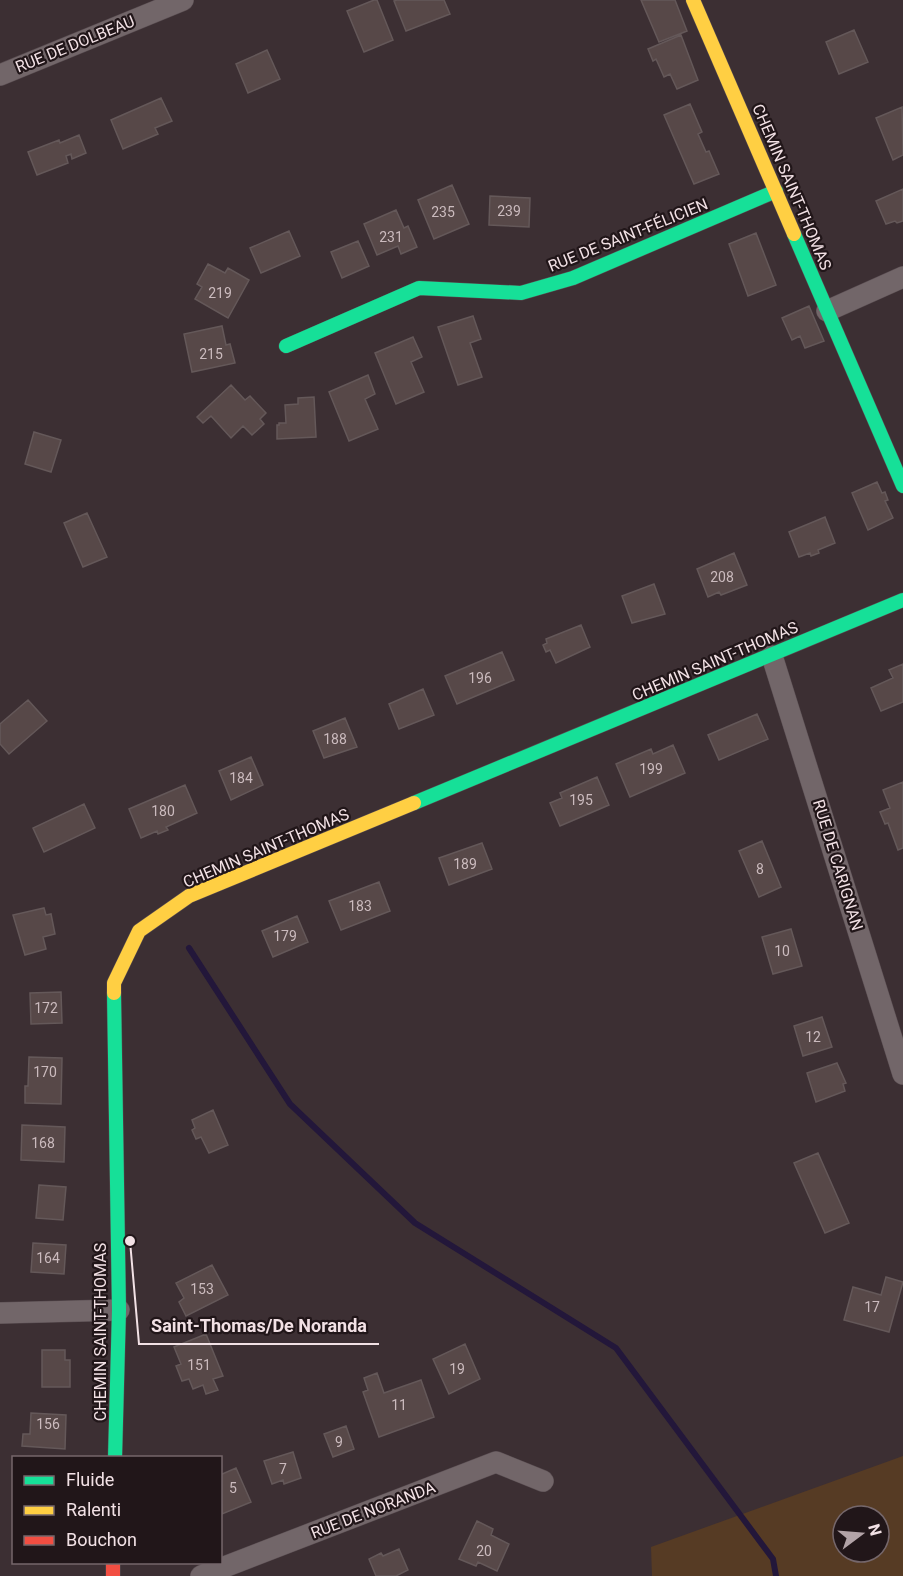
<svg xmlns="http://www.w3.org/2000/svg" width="903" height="1576" viewBox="0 0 903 1576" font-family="Roboto,sans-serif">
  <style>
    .green { fill: #563b24; fill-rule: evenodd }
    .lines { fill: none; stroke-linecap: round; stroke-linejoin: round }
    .stream { stroke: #23173a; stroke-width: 6 }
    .building { fill: #574848; stroke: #645859; stroke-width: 1.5 }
    .street-casing { stroke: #584c50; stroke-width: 22 }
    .fast-casing { stroke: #584c50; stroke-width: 15 }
    .slow-casing { stroke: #584c50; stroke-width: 15 }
    .jam-casing { stroke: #584c50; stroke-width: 15 }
    .street { stroke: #726669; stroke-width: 21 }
    .fast { stroke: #16e098; stroke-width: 14 }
    .slow { stroke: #ffcf43; stroke-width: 14 }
    .jam { stroke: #f24e42; stroke-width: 14 }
    .labels { text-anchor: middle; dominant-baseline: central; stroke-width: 4.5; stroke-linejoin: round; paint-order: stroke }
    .number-label { font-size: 14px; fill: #cbbbbe }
    .street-label { font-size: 16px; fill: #f2e1e5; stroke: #211619 }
    .leader { fill: none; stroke: #f2e1e5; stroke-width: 2 }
    .callout-dot { fill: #f2e1e5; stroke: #211619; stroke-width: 2 }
    .callout-label { font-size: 18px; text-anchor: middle; font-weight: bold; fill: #f2e1e5; stroke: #211619; stroke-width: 4.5; stroke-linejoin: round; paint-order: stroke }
  </style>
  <rect width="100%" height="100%" fill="#3c2f33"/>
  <path class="green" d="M 903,1456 L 903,1576 L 652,1576 L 651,1547 ZM 843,1516 L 879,1516 L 879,1552 L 843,1552 Z"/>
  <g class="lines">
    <path class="stream" d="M 189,948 L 290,1104 L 415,1223 L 616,1348 L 773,1559 L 776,1576"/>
  </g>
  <path class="building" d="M 374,0 L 377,0 L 393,40 L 364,52 L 347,11 Z
    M 397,0 L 444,0 L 450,14 L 406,31 L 394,1 Z
    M 641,0 L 675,0 L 687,31 L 659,42 Z
    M 854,30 L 868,62 L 839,74 L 826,42 Z
    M 681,35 L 698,80 L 677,89 L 670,74 L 664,77 L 656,59 L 653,61 L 648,49 Z
    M 267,50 L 280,79 L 248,93 L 236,64 Z
    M 161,98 L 172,121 L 155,128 L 158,134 L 123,149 L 111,120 Z
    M 690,104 L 702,132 L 698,134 L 706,152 L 709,151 L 719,174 L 694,184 L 664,115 Z
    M 902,107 L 903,155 L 893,160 L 876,118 Z
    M 79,135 L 86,153 L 72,159 L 71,154 L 66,156 L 68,163 L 37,175 L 28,152 L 59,140 L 60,143 Z
    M 452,185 L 469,224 L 434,239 L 418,200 Z
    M 903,189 L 903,221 L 897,223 L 895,221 L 886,224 L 876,201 Z
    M 490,196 L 530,198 L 529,227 L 489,225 Z
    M 396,210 L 404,228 L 408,226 L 417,247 L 401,254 L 398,246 L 377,255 L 364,224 Z
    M 289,231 L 300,256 L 261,273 L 250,248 Z
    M 756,233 L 776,285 L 748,296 L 729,244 Z
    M 358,241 L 369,266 L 342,278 L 331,252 Z
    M 208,264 L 225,273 L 228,268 L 249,280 L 228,318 L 195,299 L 202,287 L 197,284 Z
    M 809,306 L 824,341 L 805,348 L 800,336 L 792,340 L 782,318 Z
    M 473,316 L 481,339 L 470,343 L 482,377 L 458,385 L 438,327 Z
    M 222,326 L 226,345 L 230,344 L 235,363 L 192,372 L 184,334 Z
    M 413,337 L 422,357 L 411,362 L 424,392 L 396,404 L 375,353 Z
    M 368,375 L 375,394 L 365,399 L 378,429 L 349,441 L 329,392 Z
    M 231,385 L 245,400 L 250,396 L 266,413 L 260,419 L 264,424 L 252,435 L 243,426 L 231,438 L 211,416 L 203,423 L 197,417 Z
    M 314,397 L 316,437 L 277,439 L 277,425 L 279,425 L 279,423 L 286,423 L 285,405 L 298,404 L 298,398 Z
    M 34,432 L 61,440 L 51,472 L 25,464 Z
    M 877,482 L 882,493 L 885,492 L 888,500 L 885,501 L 893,518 L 868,530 L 852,493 Z
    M 87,513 L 107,557 L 83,567 L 64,523 Z
    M 825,517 L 835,543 L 818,550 L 819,553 L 811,556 L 810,553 L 799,557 L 789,532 Z
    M 734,553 L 747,585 L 721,595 L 719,592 L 708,597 L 697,569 Z
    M 654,584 L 665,614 L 632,623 L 622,596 Z
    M 581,625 L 590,647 L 556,663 L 550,650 L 546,652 L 543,645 L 547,643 L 546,639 Z
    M 502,652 L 514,680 L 457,704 L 445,676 Z
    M 903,664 L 903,702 L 881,711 L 871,688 L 893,678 L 889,670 Z
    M 423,689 L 434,715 L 399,729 L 389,704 Z
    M 28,700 L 47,721 L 9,754 L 0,744 L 0,724 Z
    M 757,714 L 768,739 L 719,760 L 708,735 Z
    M 345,718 L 357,747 L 324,758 L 313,731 Z
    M 673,745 L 685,773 L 630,797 L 616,764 L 651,749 L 653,754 Z
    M 251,757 L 263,785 L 231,800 L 219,771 Z
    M 597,777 L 609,805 L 560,826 L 550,803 L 562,798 L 560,793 Z
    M 903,782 L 903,848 L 898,850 L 888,823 L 885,824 L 880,812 L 890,808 L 883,790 Z
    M 185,785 L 197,813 L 166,827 L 168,830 L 158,834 L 157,831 L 141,838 L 129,809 Z
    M 84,804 L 95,828 L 44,852 L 33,828 Z
    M 762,841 L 781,887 L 759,897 L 739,851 Z
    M 482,843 L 492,869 L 449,885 L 439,858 Z
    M 379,882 L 390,911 L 341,930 L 329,901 Z
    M 44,908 L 46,915 L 51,914 L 55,934 L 43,937 L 46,949 L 25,955 L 13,915 Z
    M 297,916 L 308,942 L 273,957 L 262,931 Z
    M 791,929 L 802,966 L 773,974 L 762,937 Z
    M 61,992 L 62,1023 L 31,1024 L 30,993 Z
    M 822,1017 L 832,1047 L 803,1056 L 794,1026 Z
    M 29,1057 L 62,1058 L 61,1104 L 25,1103 L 25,1086 L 28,1086 Z
    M 837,1063 L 846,1083 L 843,1084 L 845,1091 L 816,1102 L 807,1073 Z
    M 213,1110 L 228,1145 L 209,1153 L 201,1137 L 196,1139 L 192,1130 L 195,1128 L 192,1120 Z
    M 22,1125 L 65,1127 L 64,1162 L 21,1160 Z
    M 818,1153 L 849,1223 L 825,1233 L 794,1163 Z
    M 39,1185 L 66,1187 L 63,1220 L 36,1218 Z
    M 33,1243 L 66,1245 L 64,1274 L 31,1272 Z
    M 212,1265 L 228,1295 L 186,1316 L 179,1302 L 184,1298 L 176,1283 Z
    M 886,1277 L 903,1282 L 889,1332 L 844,1320 L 853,1287 L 881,1295 Z
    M 206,1334 L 223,1376 L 213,1379 L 218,1390 L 206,1394 L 203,1385 L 193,1389 L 189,1379 L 182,1381 L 176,1366 L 181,1364 L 174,1347 Z
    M 465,1344 L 480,1379 L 449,1394 L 433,1359 Z
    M 42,1350 L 65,1350 L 65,1360 L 70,1360 L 70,1387 L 42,1387 Z
    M 377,1373 L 384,1393 L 421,1380 L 434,1417 L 379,1437 L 363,1392 L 368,1390 L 364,1378 Z
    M 31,1413 L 66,1415 L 65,1449 L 22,1446 L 23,1434 L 30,1434 Z
    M 346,1426 L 354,1449 L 333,1457 L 324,1434 Z
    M 293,1452 L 301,1478 L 284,1484 L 283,1480 L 272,1484 L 264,1461 Z
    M 236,1468 L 251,1502 L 222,1514 L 220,1475 Z
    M 477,1521 L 493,1529 L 491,1535 L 509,1544 L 497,1571 L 478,1562 L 476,1566 L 459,1559 Z
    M 399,1549 L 408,1570 L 396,1576 L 376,1576 L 369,1559 L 381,1553 L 383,1556 Z"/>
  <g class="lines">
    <g class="street-casing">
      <path id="street" d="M 0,75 L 183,0
        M 827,311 L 903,277
        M 772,656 L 903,1074
        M 0,1313 L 119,1310
        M 201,1576 L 496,1462 L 543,1481"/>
    </g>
    <g class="fast-casing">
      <path id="fast" d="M 794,234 L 903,486
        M 286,346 L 419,288 L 521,293 L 573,278 L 776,191
        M 414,803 L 903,600
        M 114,993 L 119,1310 L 115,1458"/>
    </g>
    <g class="slow-casing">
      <path id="slow" d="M 693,0 L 794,234
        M 114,993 L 114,983 L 139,931 L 189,896 L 414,803"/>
    </g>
    <g class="jam-casing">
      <path id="jam" d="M 113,1562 L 113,1576"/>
    </g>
    <use href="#street" class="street"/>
    <use href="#fast" class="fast"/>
    <use href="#slow" class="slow"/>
    <use href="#jam" class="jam"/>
  </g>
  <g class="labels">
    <g class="number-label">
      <text x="509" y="211">239</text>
      <text x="443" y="212">235</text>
      <text x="391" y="237">231</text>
      <text x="220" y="293">219</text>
      <text x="211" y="354">215</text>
      <text x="722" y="577">208</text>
      <text x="480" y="678">196</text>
      <text x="335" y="739">188</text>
      <text x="651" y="769">199</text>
      <text x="241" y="778">184</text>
      <text x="581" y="800">195</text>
      <text x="163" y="811">180</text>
      <text x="465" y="864">189</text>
      <text x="760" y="869">8</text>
      <text x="360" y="906">183</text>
      <text x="285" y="936">179</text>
      <text x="782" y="951">10</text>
      <text x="46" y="1008">172</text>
      <text x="813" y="1037">12</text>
      <text x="45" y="1072">170</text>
      <text x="43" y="1143">168</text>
      <text x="48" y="1258">164</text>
      <text x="202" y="1289">153</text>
      <text x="872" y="1307">17</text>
      <text x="199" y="1365">151</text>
      <text x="457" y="1369">19</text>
      <text x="399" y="1405">11</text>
      <text x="48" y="1424">156</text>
      <text x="339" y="1442">9</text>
      <text x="283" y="1469">7</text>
      <text x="233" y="1488">5</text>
      <text x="484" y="1551">20</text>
    </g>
    <g class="street-label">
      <text transform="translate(75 44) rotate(-22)">RUE DE DOLBEAU</text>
      <text transform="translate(792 187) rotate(67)">CHEMIN SAINT-THOMAS</text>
      <text transform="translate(628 235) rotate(-22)">RUE DE SAINT-FÉLICIEN</text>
      <text transform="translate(715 661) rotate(-23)">CHEMIN SAINT-THOMAS</text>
      <text transform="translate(266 848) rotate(-23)">CHEMIN SAINT-THOMAS</text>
      <text transform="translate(838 865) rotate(73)">RUE DE CARIGNAN</text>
      <text transform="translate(100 1332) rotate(-90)">CHEMIN SAINT-THOMAS</text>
      <text transform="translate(373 1510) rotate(-21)">RUE DE NORANDA</text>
    </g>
  </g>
  <path class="leader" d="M130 1241L139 1344H379"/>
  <circle class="callout-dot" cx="130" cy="1241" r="6"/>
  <g class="callout-label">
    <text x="259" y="1332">Saint-Thomas/De Noranda</text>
  </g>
  <rect x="12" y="1456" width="210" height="108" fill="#211619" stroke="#75676b" stroke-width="1.5"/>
  <rect x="24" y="1476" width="30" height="9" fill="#16e098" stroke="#75676b" stroke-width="1.5"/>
  <text x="66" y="1486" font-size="18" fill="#f2e1e5">Fluide</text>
  <rect x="24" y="1506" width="30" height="9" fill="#ffcf43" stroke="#75676b" stroke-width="1.5"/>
  <text x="66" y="1516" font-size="18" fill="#f2e1e5">Ralenti</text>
  <rect x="24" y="1536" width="30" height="9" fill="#f24e42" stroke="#75676b" stroke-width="1.5"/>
  <text x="66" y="1546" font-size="18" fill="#f2e1e5">Bouchon</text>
  <g transform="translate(861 1534) rotate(74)"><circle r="28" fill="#211619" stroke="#75676b" stroke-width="1.5"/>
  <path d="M0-4.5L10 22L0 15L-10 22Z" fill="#b2a3a7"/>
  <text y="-9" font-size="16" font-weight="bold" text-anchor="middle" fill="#f2e1e5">N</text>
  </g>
</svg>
